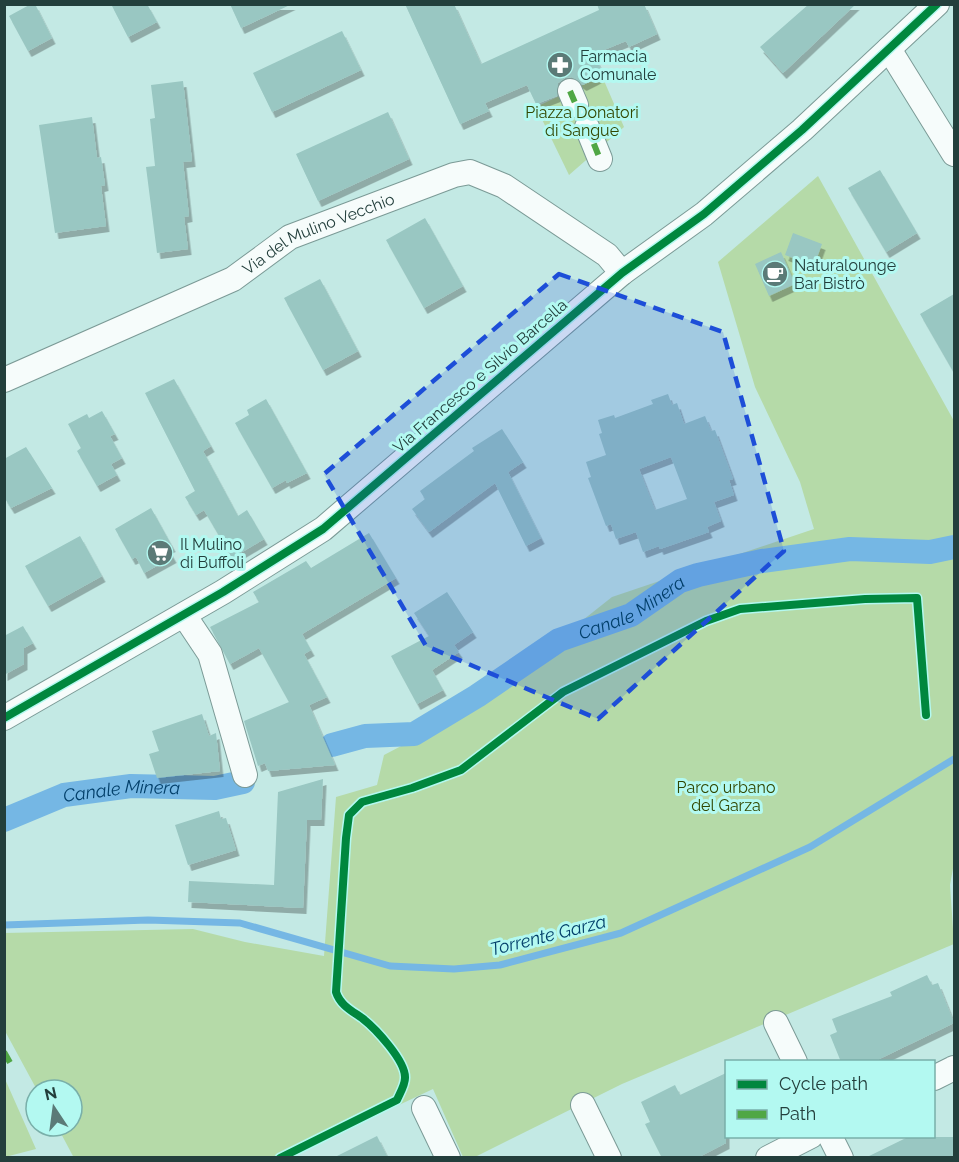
<svg xmlns="http://www.w3.org/2000/svg" width="959" height="1162" viewBox="0 0 959 1162" font-family="Raleway,sans-serif">
  <style>
    .green { fill: #b5daa8 }
    .lines { fill: none; stroke-linecap: round; stroke-linejoin: round }
    .stream { stroke: #75b7e4; stroke-width: 7 }
    .canal { stroke: #75b7e4; stroke-width: 24 }
    .building { fill: #99c7c2; fill-rule: evenodd; filter: url(#shadow) }
    .street-casing { stroke: #7b9a96; stroke-width: 26 }
    .street { stroke: #f6fcfb; stroke-width: 24 }
    .quiet { stroke: #50a745; stroke-width: 6; stroke-dasharray: 12 6; stroke-linecap: butt }
    .cycleway-casing { stroke: #b3f9f1; stroke-width: 11 }
    .cycleway { stroke: #00873e; stroke-width: 8 }
    .marked { fill: #1d4ed8; fill-opacity: 0.2; stroke: #1d4ed8; stroke-width: 4.5; stroke-dasharray: 12 8; stroke-linejoin: round }
    .labels { text-anchor: middle; dominant-baseline: central; stroke-width: 6; stroke-linejoin: round; paint-order: stroke }
    .poi-label { font-size: 16px; fill: #233f3c; stroke: #b3f9f1; text-anchor: start }
    .park-label { font-size: 16px; fill: #314701; stroke: #b3f9f1 }
    .street-label { font-size: 16px; fill: #233f3c; stroke: #b3f9f1 }
    .water-label { font-size: 18px; font-style: italic; fill: #023f6a; stroke: #b3f9f1 }
  </style>
  <defs>
    <filter id="shadow"><feDropShadow dx="3.5" dy="6" stdDeviation="0" flood-color="#0004"/></filter>
  </defs>
  <rect width="100%" height="100%" fill="#c3e9e4"/>
  <path class="green" d="M 602,76 L 624,127 L 569,175 L 536,107 Z
    M 818,176 L 954,421 L 954,863 L 950,885 L 954,944 L 622,1084 L 475,1157 L 463,1157 L 433,1089 L 288,1157 L 74,1158 L 57,1126 L 72,1126 L 72,1090 L 37,1090 L 5,1031 L 4,933 L 193,929 L 245,942 L 324,956 L 336,797 L 377,785 L 384,755 L 468,711 L 612,597 L 814,529 L 800,482 L 755,387 L 718,262 Z
    M 5,1079 L 36,1149 L 5,1157 L 4,1157 Z"/>
  <g class="lines">
    <path class="stream" d="M 4,925 L 148,920 L 240,923 L 390,966 L 454,969 L 500,965 L 621,933 L 810,847 L 954,759"/>
    <g class="canal">
      <path id="s1" d="M 332,745 L 365,736 L 414,734 L 477,696 L 559,640 L 631,615 L 680,581 L 698,575 L 762,561 L 850,549 L 930,552 L 954,547"/>
      <path id="s2" d="M 4,820 L 64,795 L 131,786 L 215,788 L 243,782"/>
    </g>
  </g>
  <path class="building" d="M 31,4 L 35,4 L 52,38 L 28,51 L 9,16 Z
    M 111,4 L 147,4 L 157,22 L 128,37 Z
    M 230,4 L 292,4 L 241,28 Z
    M 405,4 L 454,4 L 481,64 L 599,10 L 597,4 L 644,4 L 657,34 L 629,47 L 626,41 L 594,54 L 603,74 L 595,79 L 583,85 L 572,77 L 565,78 L 558,83 L 557,96 L 536,104 L 527,85 L 485,103 L 489,111 L 460,124 Z
    M 809,4 L 856,4 L 783,73 L 760,47 Z
    M 342,31 L 361,70 L 272,112 L 253,73 Z
    M 183,81 L 192,161 L 183,162 L 189,216 L 184,217 L 188,249 L 157,253 L 146,167 L 155,166 L 150,119 L 155,118 L 151,85 Z
    M 388,112 L 409,159 L 318,201 L 296,154 Z
    M 92,117 L 97,158 L 101,157 L 105,185 L 101,186 L 106,226 L 55,233 L 39,125 Z
    M 880,170 L 917,233 L 886,252 L 848,188 Z
    M 425,218 L 463,286 L 424,308 L 386,240 Z
    M 793,233 L 822,244 L 814,266 L 785,255 Z
    M 781,252 L 795,284 L 769,296 L 755,264 Z
    M 320,279 L 358,351 L 323,370 L 284,298 Z
    M 954,294 L 954,373 L 920,314 Z
    M 174,379 L 211,446 L 203,451 L 238,516 L 247,510 L 264,539 L 232,558 L 204,510 L 196,515 L 185,497 L 195,491 L 145,393 Z
    M 668,394 L 672,405 L 677,403 L 684,424 L 705,416 L 711,431 L 715,430 L 733,479 L 729,480 L 734,495 L 714,502 L 721,521 L 707,527 L 709,532 L 660,549 L 659,546 L 643,552 L 636,532 L 616,539 L 611,524 L 606,526 L 588,478 L 591,477 L 586,462 L 606,455 L 599,434 L 602,433 L 598,420 L 614,415 L 615,418 L 653,404 L 651,400 ZM 671,457 L 687,499 L 655,510 L 639,469 Z
    M 266,399 L 307,473 L 287,483 L 286,480 L 272,488 L 235,423 L 249,415 L 247,410 Z
    M 102,411 L 115,434 L 110,436 L 122,458 L 111,464 L 117,475 L 97,486 L 77,451 L 81,448 L 68,424 L 87,414 L 89,418 Z
    M 502,429 L 523,462 L 508,472 L 541,538 L 526,546 L 495,483 L 429,532 L 412,509 L 425,499 L 420,491 L 474,451 L 472,448 Z
    M 26,447 L 52,488 L 11,508 L 4,497 L 4,459 Z
    M 151,508 L 172,546 L 168,548 L 173,557 L 144,573 L 136,557 L 132,559 L 115,529 Z
    M 369,533 L 396,578 L 302,634 L 311,650 L 304,654 L 327,697 L 309,705 L 335,765 L 268,771 L 265,763 L 258,766 L 244,721 L 289,702 L 259,648 L 230,664 L 210,627 L 259,602 L 253,592 L 306,561 L 311,568 Z
    M 80,536 L 102,576 L 48,606 L 25,566 Z
    M 447,592 L 473,632 L 454,645 L 459,652 L 432,670 L 443,690 L 417,704 L 391,656 L 429,636 L 414,613 Z
    M 23,626 L 33,643 L 24,648 L 24,664 L 4,675 L 4,636 Z
    M 202,714 L 209,736 L 216,733 L 220,771 L 157,778 L 149,754 L 159,751 L 152,731 Z
    M 323,779 L 321,820 L 307,820 L 303,908 L 188,902 L 189,881 L 274,885 L 278,792 Z
    M 219,811 L 221,819 L 226,818 L 236,850 L 188,865 L 175,825 Z
    M 927,975 L 932,985 L 938,983 L 954,1023 L 873,1062 L 841,1062 L 830,1035 L 837,1032 L 832,1019 L 892,996 L 890,992 Z
    M 726,1073 L 726,1143 L 697,1158 L 662,1158 L 645,1124 L 650,1122 L 641,1102 L 675,1085 L 680,1095 Z
    M 377,1136 L 388,1158 L 333,1158 Z
    M 908,1137 L 954,1137 L 954,1158 L 865,1158 Z"/>
  <g class="lines">
    <g class="street-casing">
      <g id="street">
        <path d="M 889,49 L 954,154"/>
        <path d="M 570,91 L 576,105"/>
        <path d="M 587,127 L 600,159"/>
        <path id="s3" d="M 4,380 L 233,279 L 290,237 L 454,175 L 470,172 L 504,186 L 607,255 L 622,273"/>
        <path d="M 184,615 L 210,654 L 245,775"/>
        <path d="M 4,718 L 223,592 L 323,529 L 622,273 L 704,214 L 802,130 L 937,4"/>
        <path d="M 776,1023 L 795,1062"/>
        <path d="M 934,1078 L 954,1068"/>
        <path d="M 583,1105 L 609,1158"/>
        <path d="M 424,1108 L 448,1158"/>
        <path d="M 830,1136 L 841,1158"/>
        <path d="M 768,1158 L 811,1136"/>
      </g>
    </g>
    <use href="#street" class="street"/>
    <path class="quiet" d="M 570,91 L 576,105
      M 587,127 L 600,159
      M 4,1052 L 12,1066"/>
    <g class="cycleway-casing">
      <path id="cycleway" d="M 4,718 L 223,592 L 323,529 L 622,273 L 704,214 L 802,130 L 937,4
        M 280,1158 L 397,1100 C 400,1093 405,1085 405,1078 C 406,1061 375,1028 362,1018 C 352,1011 340,1005 336,992 L 346,838 L 349,815 L 362,802 L 412,788 L 461,770 L 563,692 L 706,621 L 740,609 L 865,599 L 917,598 L 926,715"/>
    </g>
    <use href="#cycleway" class="cycleway"/>
  </g>
  <path class="marked" d="M 559,274 L 723,332 L 784,551 L 598,719 L 426,646 L 324,474 Z"/>
  <defs>
    <g id="pharmacy-disc" transform="scale(1.35)"><circle r="9.5" fill="#5b7a77" stroke="#b3f9f1"/><path d="M-2-6h4v4h4v4h-4v4h-4v-4h-4v-4h4Z" fill="#fff"/></g>
    <g id="cafe-disc" transform="scale(1.35)"><circle r="9.5" fill="#5b7a77" stroke="#b3f9f1"/><path d="M-5.5-4.5H6V0H3Q3 3.5 0 3.5H-2.5Q-5.5 3.5-5.5 0ZM3-3.2v2h1.7v-2ZM-6 4.5H4V6H-6Z" fill="#fff"/></g>
    <g id="supermarket-disc" transform="scale(1.35)"><circle r="9.5" fill="#5b7a77" stroke="#b3f9f1"/><path d="M-6-5.5h2.5l.6 2H6L4.5 2H-2.5L-4.4-4H-6ZM-1.5 3.2a1.3 1.3 0 1 0 .1 0ZM3 3.2a1.3 1.3 0 1 0 .1 0Z" fill="#fff"/></g>
  </defs>
  <g fill-rule="evenodd">
    <use href="#pharmacy-disc" x="560" y="65"/>
    <use href="#cafe-disc" x="775" y="274"/>
    <use href="#supermarket-disc" x="160" y="553"/>
  </g>
  <g class="labels">
    <g class="poi-label">
      <text x="580" y="56">Farmacia<tspan x="580" dy="18">Comunale</tspan></text>
      <text x="794" y="265">Naturalounge<tspan x="794" dy="18">Bar Bistrò</tspan></text>
      <text x="180" y="544">Il Mulino<tspan x="180" dy="18">di Buffoli</tspan></text>
    </g>
    <g class="park-label">
      <text x="582" y="112">Piazza Donatori<tspan x="582" dy="18">di Sangue</tspan></text>
      <text x="726" y="787">Parco urbano<tspan x="726" dy="18">del Garza</tspan></text>
    </g>
    <g class="street-label">
      <text stroke="none"><textPath href="#s3" startOffset="348">Via del Mulino Vecchio</textPath></text>
      <text transform="translate(480 376) rotate(-41)">Via Francesco e Silvio Barcella</text>
    </g>
    <g class="water-label">
      <text stroke="none"><textPath href="#s1" startOffset="336">Canale Minera</textPath></text>
      <text stroke="none"><textPath href="#s2" startOffset="123">Canale Minera</textPath></text>
      <text transform="translate(548 935) rotate(-14)">Torrente Garza</text>
    </g>
  </g>
  <rect width="959" height="1162" fill="none" stroke="#233f3c" stroke-width="12"/>
  <rect x="725" y="1060" width="210" height="78" fill="#b3f9f1" stroke="#79afa9" stroke-width="1.5"/>
  <rect x="737" y="1080" width="30" height="9" fill="#00873e" stroke="#79afa9" stroke-width="1.5"/>
  <text x="779" y="1090" font-size="18" fill="#233f3c">Cycle path</text>
  <rect x="737" y="1110" width="30" height="9" fill="#50a745" stroke="#79afa9" stroke-width="1.5"/>
  <text x="779" y="1120" font-size="18" fill="#233f3c">Path</text>
  <g transform="translate(54 1108) rotate(347)"><circle r="28" fill="#b3f9f1" stroke="#79afa9" stroke-width="1.5"/>
  <path d="M0-4.5L10 22L0 15L-10 22Z" fill="#5b7a77"/>
  <text y="-9" font-size="16" font-weight="bold" text-anchor="middle" fill="#233f3c">N</text>
  </g>
</svg>
